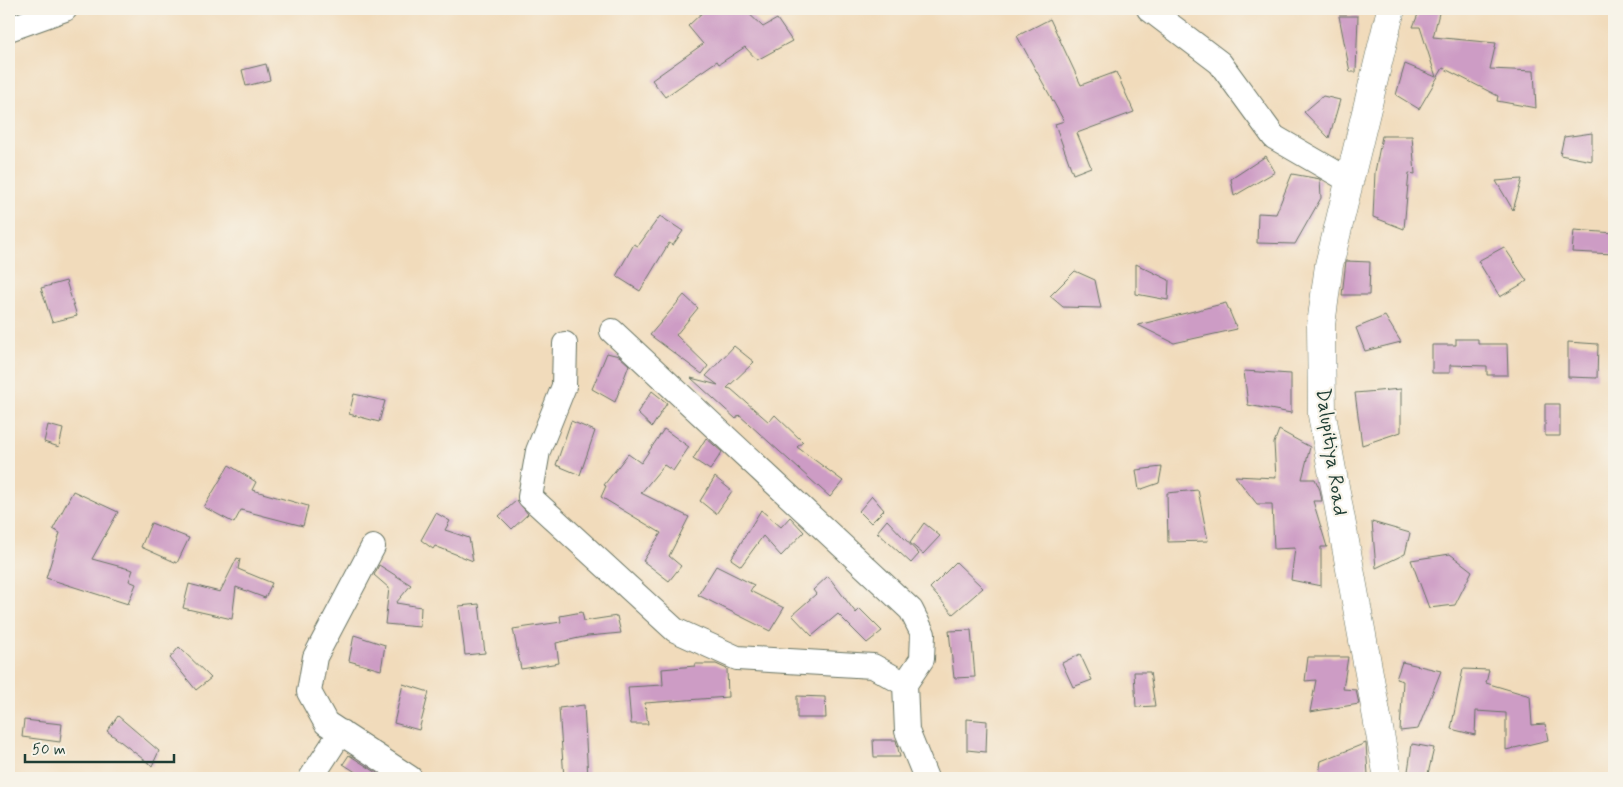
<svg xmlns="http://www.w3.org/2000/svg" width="1623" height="787" viewBox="0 0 1623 787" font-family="Mynerve,sans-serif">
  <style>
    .building { fill: #cd9cc5 }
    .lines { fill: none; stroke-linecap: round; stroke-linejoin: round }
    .minor-casing { stroke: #687463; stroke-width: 26 }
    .tertiary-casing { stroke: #687463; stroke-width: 29 }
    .minor { stroke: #fff; stroke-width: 24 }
    .tertiary { stroke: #fff; stroke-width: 28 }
    .labels { text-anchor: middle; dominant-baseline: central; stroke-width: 4.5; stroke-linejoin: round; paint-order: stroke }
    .street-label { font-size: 20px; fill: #1f3d34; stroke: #f7f3e8 }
  </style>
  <rect width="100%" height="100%" fill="#f7f3e8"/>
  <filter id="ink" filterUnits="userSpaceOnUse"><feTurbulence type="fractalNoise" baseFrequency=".02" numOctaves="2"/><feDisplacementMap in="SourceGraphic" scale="10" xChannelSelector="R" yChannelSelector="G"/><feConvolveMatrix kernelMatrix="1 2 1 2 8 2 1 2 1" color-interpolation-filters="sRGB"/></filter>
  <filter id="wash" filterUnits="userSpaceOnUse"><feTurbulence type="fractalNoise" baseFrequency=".0096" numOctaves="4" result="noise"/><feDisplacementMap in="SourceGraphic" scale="20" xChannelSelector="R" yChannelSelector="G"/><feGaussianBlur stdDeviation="1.12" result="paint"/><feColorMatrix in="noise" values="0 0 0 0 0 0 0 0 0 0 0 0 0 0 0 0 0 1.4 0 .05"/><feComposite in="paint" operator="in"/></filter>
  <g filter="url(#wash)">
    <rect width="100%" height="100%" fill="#f1dbbb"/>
    <g id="blocks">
      <path class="building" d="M 706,9 L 744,9 L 763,27 L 777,19 L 792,41 L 757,60 L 745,47 L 719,64 L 717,61 L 665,97 L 652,80 L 703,44 L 688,26 Z
        M 1420,9 L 1440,9 L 1433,37 L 1496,43 L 1490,69 L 1534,71 L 1536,108 L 1497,101 L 1498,96 L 1443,68 L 1419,109 L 1396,95 L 1405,64 L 1436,77 L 1420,27 L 1413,27 Z
        M 1339,16 L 1358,16 L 1356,72 L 1350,72 Z
        M 1050,19 L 1081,85 L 1116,72 L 1134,112 L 1077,133 L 1091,167 L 1073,174 L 1055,124 L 1064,121 L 1017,36 Z
        M 266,64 L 270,80 L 246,86 L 242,70 Z
        M 1323,96 L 1340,100 L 1329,138 L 1304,112 Z
        M 1592,133 L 1592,161 L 1560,155 L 1564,137 Z
        M 1382,136 L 1412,136 L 1415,174 L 1409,173 L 1404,229 L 1373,217 L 1375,172 Z
        M 1266,156 L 1275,172 L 1234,196 L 1231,179 Z
        M 1292,174 L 1320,179 L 1321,198 L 1295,244 L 1257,243 L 1258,213 L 1276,214 Z
        M 1522,179 L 1513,210 L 1496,181 Z
        M 660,216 L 683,231 L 673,245 L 669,243 L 640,291 L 616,276 L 634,244 L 638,246 Z
        M 1574,230 L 1614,233 L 1614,254 L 1572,252 Z
        M 1504,247 L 1527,281 L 1500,297 L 1478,261 Z
        M 1346,261 L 1370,262 L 1369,295 L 1342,295 Z
        M 1136,264 L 1169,280 L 1168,300 L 1136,294 Z
        M 1075,271 L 1095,280 L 1101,308 L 1063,307 L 1050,296 Z
        M 66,281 L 77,316 L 52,322 L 41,288 Z
        M 684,295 L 698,308 L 676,335 L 708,366 L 702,374 L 650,335 Z
        M 1226,303 L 1237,329 L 1174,343 L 1138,325 Z
        M 1385,316 L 1401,342 L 1365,351 L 1356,328 Z
        M 1456,339 L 1478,339 L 1478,344 L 1507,344 L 1508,375 L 1487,375 L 1487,366 L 1450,365 L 1450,373 L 1432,373 L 1432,345 L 1456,345 Z
        M 1568,342 L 1598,344 L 1597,378 L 1568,377 Z
        M 734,346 L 754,362 L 727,388 L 731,389 L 769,422 L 775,415 L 803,442 L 797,447 L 843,481 L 830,497 L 739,415 L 736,419 L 691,378 L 718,385 L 706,376 Z
        M 607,353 L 619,356 L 629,365 L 615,402 L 592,389 Z
        M 1244,371 L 1291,374 L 1291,413 L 1248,405 Z
        M 1401,389 L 1401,432 L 1362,445 L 1355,393 Z
        M 652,391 L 667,403 L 652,427 L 637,413 Z
        M 354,394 L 385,401 L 379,422 L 349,414 Z
        M 1545,404 L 1560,404 L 1560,436 L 1545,436 Z
        M 571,421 L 595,431 L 580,475 L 556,465 Z
        M 48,425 L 63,429 L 59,447 L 44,442 Z
        M 664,429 L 689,447 L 673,471 L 664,465 L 641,493 L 689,517 L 669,556 L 681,566 L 669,581 L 643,561 L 661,533 L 601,497 L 606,486 L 604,485 L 628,454 L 641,463 Z
        M 1279,430 L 1310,447 L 1302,479 L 1315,479 L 1320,490 L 1322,501 L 1313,501 L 1327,547 L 1321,547 L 1321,586 L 1291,580 L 1295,548 L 1274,549 L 1272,504 L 1257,504 L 1235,476 L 1276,478 L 1274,443 Z
        M 706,438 L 722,452 L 710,470 L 693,459 Z
        M 229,465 L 256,482 L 252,490 L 308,506 L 303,526 L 241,510 L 234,523 L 204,507 Z
        M 1162,467 L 1159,483 L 1139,490 L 1136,470 Z
        M 715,477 L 732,491 L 716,514 L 700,501 Z
        M 1198,490 L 1208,541 L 1168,542 L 1167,493 Z
        M 73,491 L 118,512 L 92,559 L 133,570 L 129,581 L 136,584 L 128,604 L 46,578 L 60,533 L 53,529 Z
        M 872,496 L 884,510 L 871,523 L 859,511 Z
        M 517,500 L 528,514 L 512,529 L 499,516 Z
        M 761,510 L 781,527 L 790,517 L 804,532 L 781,556 L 763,536 L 741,566 L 731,559 Z
        M 436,513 L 450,521 L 445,530 L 469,538 L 473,561 L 435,546 L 433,549 L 421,540 Z
        M 887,520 L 919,554 L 911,563 L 877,532 Z
        M 1372,522 L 1410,533 L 1405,554 L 1376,568 Z
        M 151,523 L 189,538 L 177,563 L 141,547 Z
        M 924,523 L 940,536 L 923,554 L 910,543 Z
        M 1450,554 L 1472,571 L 1455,605 L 1429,608 L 1411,560 Z
        M 237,558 L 240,559 L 238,569 L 272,583 L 265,598 L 236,587 L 232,619 L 183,608 L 189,584 L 220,592 Z
        M 956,562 L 983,588 L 953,614 L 930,588 Z
        M 379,565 L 411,585 L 396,603 L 421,607 L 420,627 L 385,624 L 389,588 L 374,575 Z
        M 716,566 L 754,585 L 750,591 L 784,608 L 770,631 L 698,595 Z
        M 828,576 L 856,613 L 860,609 L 882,631 L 867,643 L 838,614 L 812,636 L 792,615 L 816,594 L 813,590 Z
        M 479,604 L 485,653 L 465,655 L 459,606 Z
        M 582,612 L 584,621 L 617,616 L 621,633 L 588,636 L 556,643 L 559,663 L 521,669 L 513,629 L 561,622 L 560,616 Z
        M 971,630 L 975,677 L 954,678 L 949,631 Z
        M 354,635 L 385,645 L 381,670 L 349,661 Z
        M 179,647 L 211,678 L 196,690 L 170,658 Z
        M 1080,654 L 1092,680 L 1073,687 L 1062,663 Z
        M 1308,657 L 1348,657 L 1343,689 L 1356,690 L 1359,704 L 1310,712 L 1316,680 L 1305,681 Z
        M 1402,662 L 1441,671 L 1418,729 L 1400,731 L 1403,681 L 1396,679 Z
        M 695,664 L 716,664 L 727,669 L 728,697 L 645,703 L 648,724 L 631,724 L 628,687 L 663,685 L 662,669 L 695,666 Z
        M 1463,669 L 1489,670 L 1486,683 L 1530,696 L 1532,725 L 1545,724 L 1548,740 L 1506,750 L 1506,713 L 1476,711 L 1475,735 L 1451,729 Z
        M 1134,672 L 1150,672 L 1155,706 L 1136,707 Z
        M 403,684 L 429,692 L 419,730 L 394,723 Z
        M 797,696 L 825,697 L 826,718 L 797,718 Z
        M 584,705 L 588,778 L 564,778 L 559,708 Z
        M 118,716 L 159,751 L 152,766 L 107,731 Z
        M 967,719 L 987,721 L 986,752 L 967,750 Z
        M 24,720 L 62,724 L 60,742 L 22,737 Z
        M 873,740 L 896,740 L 900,757 L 874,757 Z
        M 1366,743 L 1368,775 L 1319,775 L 1321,761 Z
        M 1412,744 L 1434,748 L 1427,778 L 1407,778 Z
        M 349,755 L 385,778 L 365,778 L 343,764 Z"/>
    </g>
  </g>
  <g filter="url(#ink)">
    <use href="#blocks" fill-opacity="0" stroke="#687463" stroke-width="1"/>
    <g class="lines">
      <g class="minor-casing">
        <path id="minor" d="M 1149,9 L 1220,63 L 1274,137 L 1350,181
          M 9,29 L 65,9
          M 612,331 L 911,610 L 923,634 L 922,659 L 905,684 L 907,731 L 926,778
          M 565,344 L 564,386 L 538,451 L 530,497 L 675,630 L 737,658 L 873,666 L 905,684
          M 373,547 L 315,657 L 309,692 L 326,723 L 410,778
          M 311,778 L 341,732"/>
      </g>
      <g class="tertiary-casing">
        <path id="tertiary" d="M 1388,778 L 1322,415 L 1321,325 L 1329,265 L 1391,9"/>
      </g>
      <use href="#minor" class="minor"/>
      <use href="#tertiary" class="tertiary"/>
    </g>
  </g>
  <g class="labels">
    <g class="street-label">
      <text transform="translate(1331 452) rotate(82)">Dalupitiya Road</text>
    </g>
  </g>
  <rect width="1623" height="787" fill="none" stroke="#f7f3e8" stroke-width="30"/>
  <path d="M25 754v8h149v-8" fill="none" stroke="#1f3d34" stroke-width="2.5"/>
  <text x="32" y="754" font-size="15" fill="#1f3d34" stroke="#f7f3e8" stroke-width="4" paint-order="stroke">50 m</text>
</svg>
